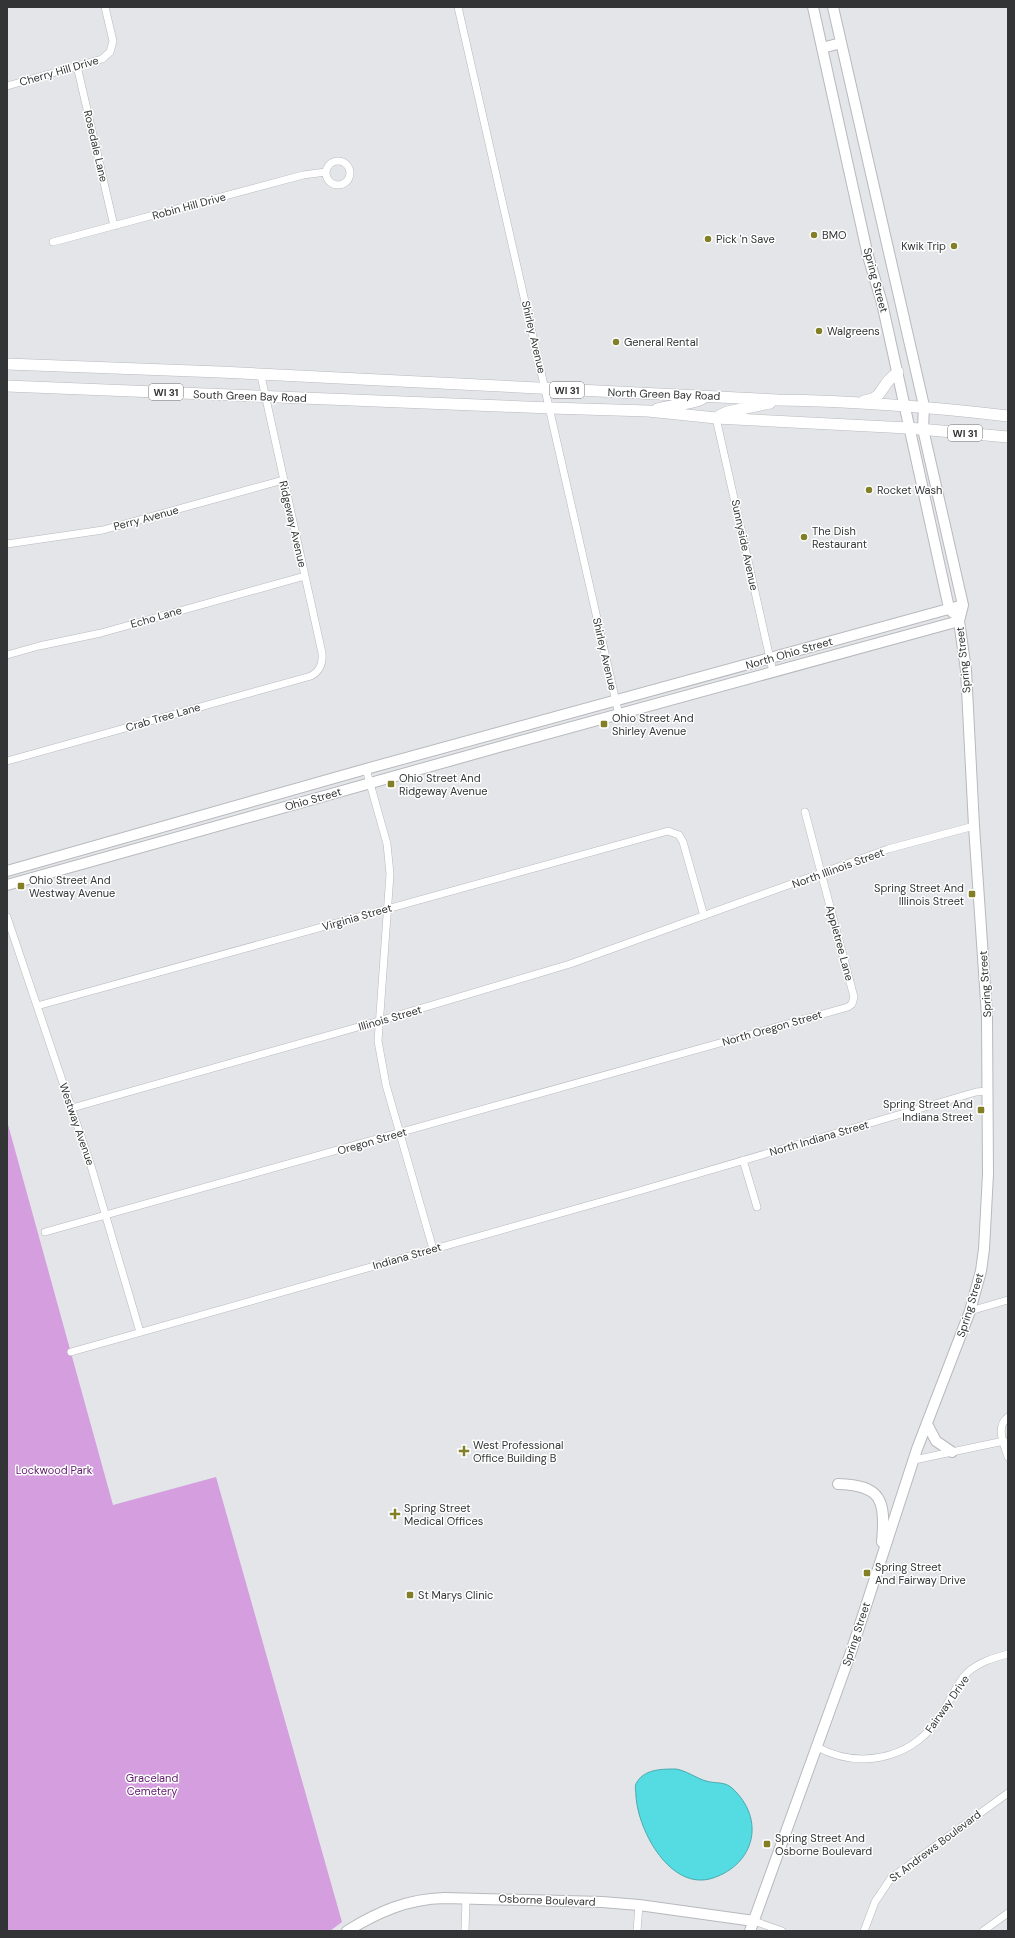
<svg xmlns="http://www.w3.org/2000/svg" width="1015" height="1938" viewBox="0 0 1015 1938" font-family="'DM Sans',sans-serif">
  <style>
    .green { fill: #d49edf }
    .water { fill: #55dce2; stroke: #4baaae }
    .lines { fill: none; stroke-linecap: round; stroke-linejoin: round }
    .street-casing { stroke: #b7b9bd; stroke-width: 8 }
    .secondary-casing { stroke: #b7b9bd; stroke-width: 12 }
    .primary-casing { stroke: #b7b9bd; stroke-width: 12 }
    .street { stroke: #fff; stroke-width: 7 }
    .secondary { stroke: #fff; stroke-width: 10 }
    .primary { stroke: #fff; stroke-width: 11 }
    .poi-dot { fill: #827f27; stroke: #fff; stroke-width: 1.5 }
    .labels { text-anchor: middle; dominant-baseline: central; stroke-width: 3; stroke-linejoin: round; paint-order: stroke }
    .shield { fill: #fff; stroke: #707172; stroke-width: 1 }
    .shield-label { font-size: 10px; font-weight: bold; fill: #333435 }
    .street-label { font-size: 11px; fill: #333435; stroke: #fff }
    .poi-label { font-size: 11px; fill: #333435; stroke: #fff; text-anchor: start }
    .park-label { font-size: 11px; fill: #5f196c; stroke: #fff }
  </style>
  <rect width="100%" height="100%" fill="#e3e5e9"/>
  <path class="green" d="M 7,1121 L 113,1505 L 216,1477 L 342,1922 L 330,1931 L 7,1931 Z"/>
  <path class="water" d="M 676,1769 C 687,1771 696,1778 706,1781 C 716,1784 724,1781 732,1788 C 766,1819 755,1864 713,1878 C 671,1892 638,1831 636,1796 C 636,1791 634,1786 637,1782 C 645,1769 662,1769 676,1769 Z"/>
  <g class="lines">
    <g class="street-casing">
      <path id="street" d="M 458,7 L 619,715
        M 77,66 L 114,226
        M 7,86 L 102,59 L 110,52 L 113,41 L 105,7
        M326 173a12 12 0 1 1 24 0a12 12 0 1 1-24 0Z
        M 53,242 L 303,175 L 326,172
        M 716,418 L 773,672
        M 7,544 L 103,530 L 283,480
        M 7,655 L 39,646 L 101,633 L 305,576
        M 7,761 L 311,676 C 320,671 323,664 322,653 L 261,376
        M 366,769 L 387,844 L 390,874 L 378,1041 L 386,1085 L 433,1249
        M 7,917 L 91,1166 L 140,1332
        M 37,1006 L 668,831 L 679,835 L 683,842 L 704,916
        M 72,1108 L 372,1023 L 570,964 L 888,849 L 974,826
        M 743,1160 L 757,1207
        M 45,1232 L 848,1007 L 852,1004 L 854,997 L 805,812
        M 970,1311 L 1008,1300
        M 71,1352 L 639,1191 L 976,1092 L 988,1091
        M 1008,1417 C 995,1427 1004,1444 1008,1457
        M 914,1460 L 1004,1441
        M 817,1747 C 858,1769 908,1760 936,1722 C 948,1707 954,1687 967,1673 C 979,1662 993,1658 1008,1654
        M 754,1921 L 782,1931
        M 465,1931 L 466,1898
        M 637,1931 L 639,1905
        M 864,1931 L 875,1902 L 891,1878 L 1008,1793
        M 983,1931 L 1008,1913"/>
    </g>
    <g class="secondary-casing">
      <path id="secondary" d="M 813,7 L 868,256 L 882,303 L 949,608 L 953,613
        M 822,48 L 841,43
        M 7,871 L 366,769 L 963,605
        M 7,885 L 506,745 L 959,621
        M 927,1424 L 936,1441 L 952,1452
        M 838,1484 C 882,1485 886,1501 882,1542
        M 347,1931 C 378,1912 407,1899 444,1898 L 602,1902 L 639,1905 L 754,1921
        M 750,1931 L 851,1652 L 917,1449 L 970,1311 L 981,1271 L 984,1249 L 988,1174 L 987,1016 L 974,826 L 966,670 L 959,621 L 963,605 L 923,429 L 924,406 L 833,7"/>
    </g>
    <g class="primary-casing">
      <path id="primary" d="M 7,364 L 220,372 L 778,400 C 855,401 932,407 1008,416
        M 7,386 L 550,408 L 648,411 L 716,418 L 908,428 L 1008,437
        M 864,401 C 879,398 878,395 886,384 C 889,379 894,376 898,372
        M 657,409 C 672,405 688,405 702,399
        M 719,416 L 727,412 L 770,403"/>
    </g>
    <use href="#street" class="street"/>
    <use href="#secondary" class="secondary"/>
    <use href="#primary" class="primary"/>
  </g>
  <g class="poi-dot">
    <circle cx="814" cy="235" r="4"/>
    <circle cx="708" cy="239" r="4"/>
    <circle cx="954" cy="246" r="4"/>
    <circle cx="819" cy="331" r="4"/>
    <circle cx="616" cy="342" r="4"/>
    <circle cx="869" cy="490" r="4"/>
    <circle cx="804" cy="537" r="4"/>
    <rect x="600" y="720" width="8" height="8" rx="2"/>
    <rect x="387" y="780" width="8" height="8" rx="2"/>
    <rect x="17" y="882" width="8" height="8" rx="2"/>
    <rect x="968" y="890" width="8" height="8" rx="2"/>
    <rect x="977" y="1106" width="8" height="8" rx="2"/>
    <path d="M462 1445h4v4h4v4h-4v4h-4v-4h-4v-4h4z"/>
    <path d="M393 1508h4v4h4v4h-4v4h-4v-4h-4v-4h4z"/>
    <rect x="863" y="1569" width="8" height="8" rx="2"/>
    <rect x="406" y="1591" width="8" height="8" rx="2"/>
    <rect x="763" y="1840" width="8" height="8" rx="2"/>
  </g>
  <g class="labels">
    <g class="shield">
      <rect x="550" y="382" width="34" height="16" rx="3"/>
      <rect x="149" y="384" width="34" height="16" rx="3"/>
      <rect x="948" y="425" width="34" height="16" rx="3"/>
    </g>
    <g class="shield-label">
      <text x="567" y="390">WI 31</text>
      <text x="166" y="392">WI 31</text>
      <text x="965" y="433">WI 31</text>
    </g>
    <g class="street-label">
      <text transform="translate(59 71) rotate(-16)">Cherry Hill Drive</text>
      <text transform="translate(96 146) rotate(77)">Rosedale Lane</text>
      <text transform="translate(189 206) rotate(-15)">Robin Hill Drive</text>
      <text transform="translate(876 280) rotate(75)">Spring Street</text>
      <text transform="translate(534 337) rotate(77)">Shirley Avenue</text>
      <text transform="translate(664 394) rotate(2)">North Green Bay Road</text>
      <text transform="translate(250 396) rotate(2)">South Green Bay Road</text>
      <text transform="translate(146 518) rotate(-15)">Perry Avenue</text>
      <text transform="translate(293 524) rotate(77)">Ridgeway Avenue</text>
      <text transform="translate(745 545) rotate(78)">Sunnyside Avenue</text>
      <text transform="translate(156 617) rotate(-16)">Echo Lane</text>
      <text transform="translate(789 653) rotate(-16)">North Ohio Street</text>
      <text transform="translate(605 654) rotate(77)">Shirley Avenue</text>
      <text transform="translate(963 660) rotate(-96)">Spring Street</text>
      <text transform="translate(163 717) rotate(-16)">Crab Tree Lane</text>
      <text transform="translate(313 799) rotate(-16)">Ohio Street</text>
      <text transform="translate(838 868) rotate(-20)">North Illinois Street</text>
      <text transform="translate(357 917) rotate(-16)">Virginia Street</text>
      <text transform="translate(840 943) rotate(75)">Appletree Lane</text>
      <text transform="translate(985 984) rotate(-94)">Spring Street</text>
      <text transform="translate(390 1018) rotate(-16)">Illinois Street</text>
      <text transform="translate(772 1028) rotate(-16)">North Oregon Street</text>
      <text transform="translate(77 1124) rotate(71)">Westway Avenue</text>
      <text transform="translate(819 1138) rotate(-16)">North Indiana Street</text>
      <text transform="translate(372 1141) rotate(-16)">Oregon Street</text>
      <text transform="translate(407 1256) rotate(-16)">Indiana Street</text>
      <text transform="translate(970 1305) rotate(-73)">Spring Street</text>
      <text transform="translate(856 1634) rotate(-72)">Spring Street</text>
      <text transform="translate(947 1704) rotate(-55)">Fairway Drive</text>
      <text transform="translate(935 1846) rotate(-37)">St Andrews Boulevard</text>
      <text transform="translate(547 1900) rotate(2)">Osborne Boulevard</text>
    </g>
    <g class="poi-label">
      <text x="822" y="235">BMO</text>
      <text x="716" y="239">Pick 'n Save</text>
      <text x="946" y="246" text-anchor="end">Kwik Trip</text>
      <text x="827" y="331">Walgreens</text>
      <text x="624" y="342">General Rental</text>
      <text x="877" y="490">Rocket Wash</text>
      <text x="812" y="531">The Dish<tspan x="812" dy="13">Restaurant</tspan></text>
      <text x="612" y="718">Ohio Street And<tspan x="612" dy="13">Shirley Avenue</tspan></text>
      <text x="399" y="778">Ohio Street And<tspan x="399" dy="13">Ridgeway Avenue</tspan></text>
      <text x="29" y="880">Ohio Street And<tspan x="29" dy="13">Westway Avenue</tspan></text>
      <text x="964" y="888" text-anchor="end">Spring Street And<tspan x="964" dy="13">Illinois Street</tspan></text>
      <text x="973" y="1104" text-anchor="end">Spring Street And<tspan x="973" dy="13">Indiana Street</tspan></text>
      <text x="473" y="1445">West Professional<tspan x="473" dy="13">Office Building B</tspan></text>
      <text x="404" y="1508">Spring Street<tspan x="404" dy="13">Medical Offices</tspan></text>
      <text x="875" y="1567">Spring Street<tspan x="875" dy="13">And Fairway Drive</tspan></text>
      <text x="418" y="1595">St Marys Clinic</text>
      <text x="775" y="1838">Spring Street And<tspan x="775" dy="13">Osborne Boulevard</tspan></text>
    </g>
    <g class="park-label">
      <text x="54" y="1470">Lockwood Park</text>
      <text x="152" y="1778">Graceland<tspan x="152" dy="13">Cemetery</tspan></text>
    </g>
  </g>
  <rect width="1015" height="1938" fill="none" stroke="#333435" stroke-width="16"/>
</svg>
